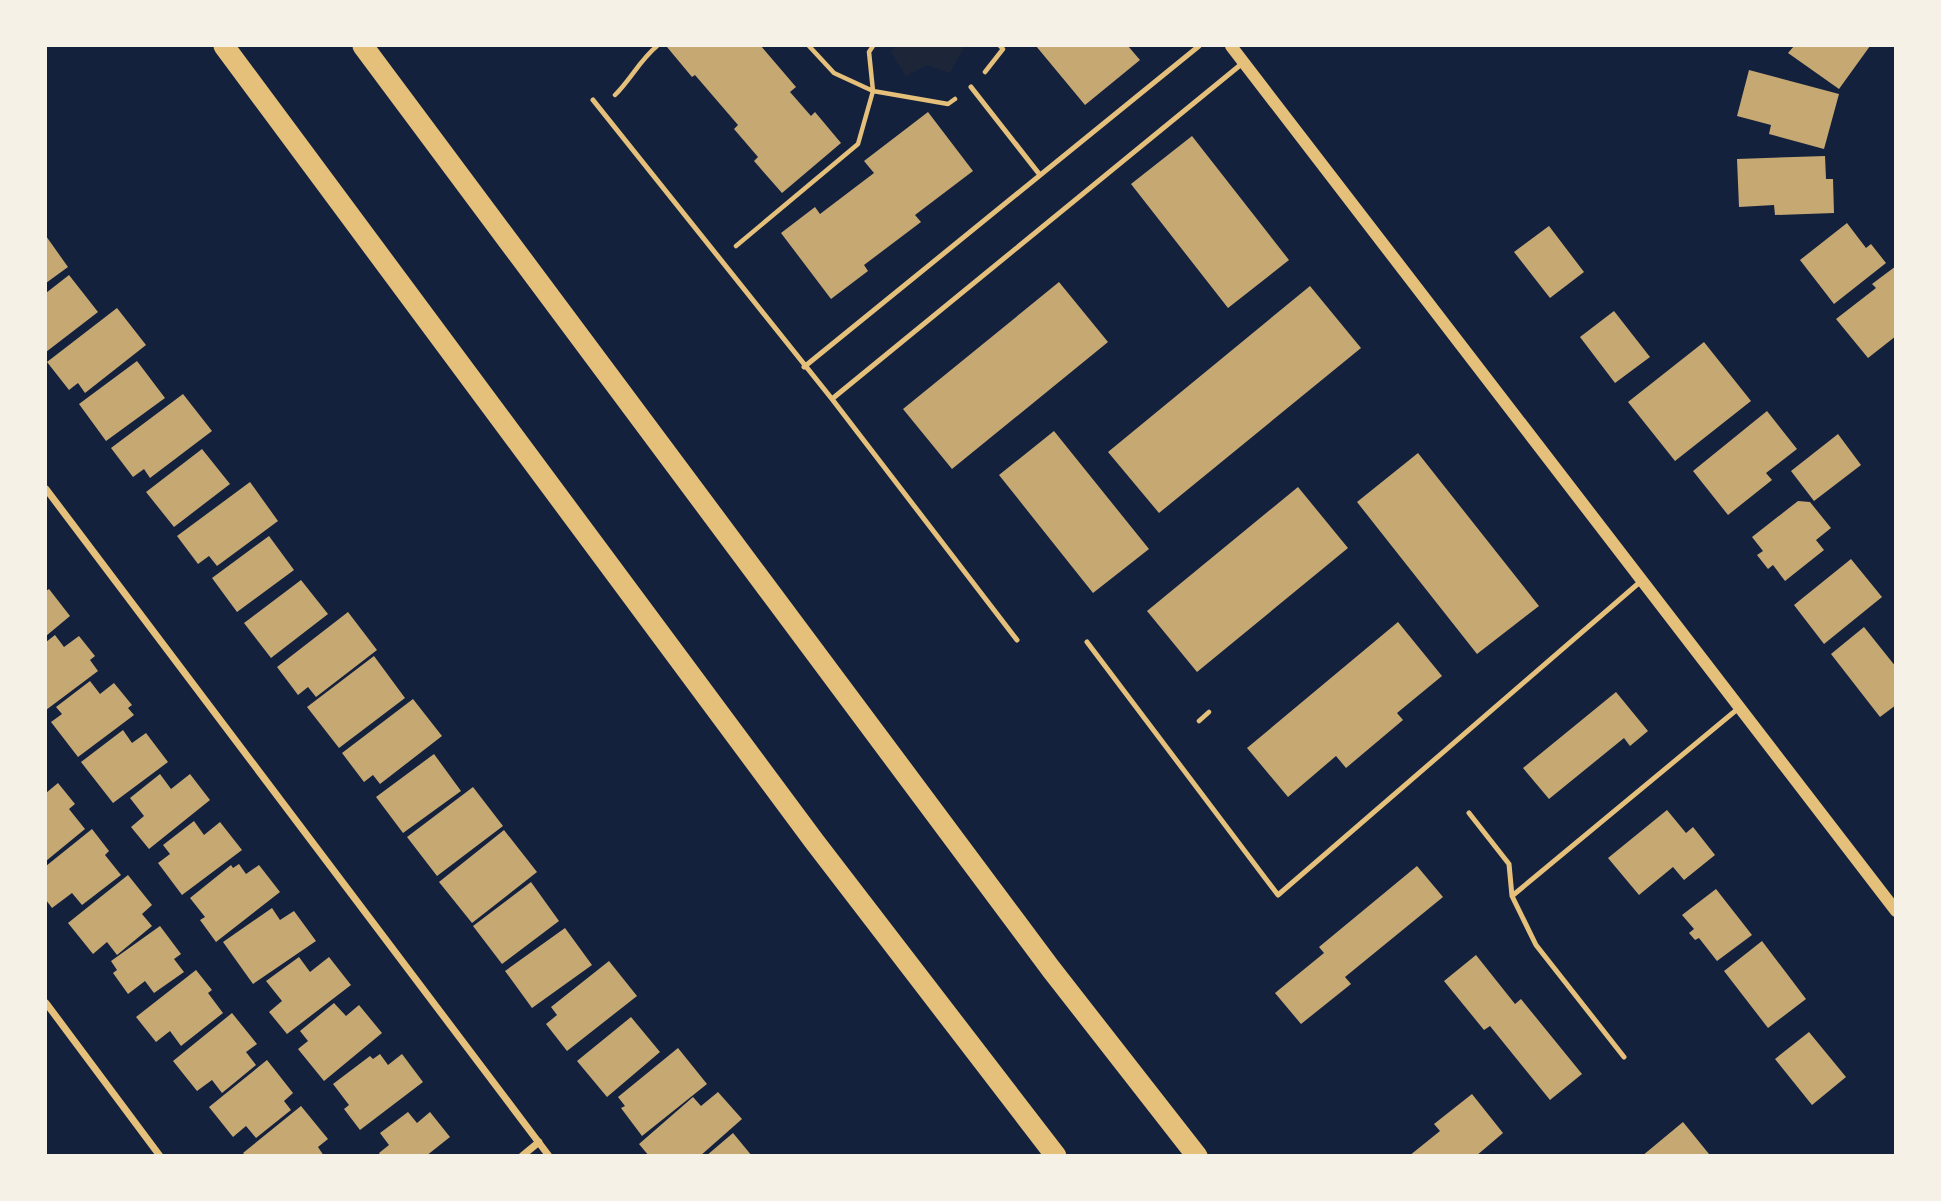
<svg xmlns="http://www.w3.org/2000/svg" width="1941" height="1201" viewBox="0 0 1941 1201" font-family="Lato,sans-serif">
  <style>
    .green { fill: #1d2539 }
    .building { fill: #c6a872 }
    .lines { fill: none; stroke-linecap: round; stroke-linejoin: round }
    .path { stroke: #e5c07b; stroke-width: 4.5 }
    .service { stroke: #e5c07b; stroke-width: 5 }
    .minor { stroke: #e5c07b; stroke-width: 7 }
    .tertiary { stroke: #e5c07b; stroke-width: 12 }
    .motorway { stroke: #e5c07b; stroke-width: 21 }
  </style>
  <rect width="100%" height="100%" fill="#14213d"/>
  <path class="green" d="M 897,46 L 965,46 L 950,73 L 927,65 L 906,76 L 891,52 Z"/>
  <path class="building" d="M 669,46 L 761,46 L 796,87 L 790,92 L 811,116 L 815,112 L 841,143 L 782,193 L 754,161 L 758,157 L 734,129 L 738,125 L 695,75 L 692,77 L 667,47 Z
    M 1036,46 L 1128,46 L 1140,60 L 1085,105 Z
    M 1794,46 L 1870,46 L 1839,89 L 1788,53 Z
    M 1749,70 L 1839,94 L 1824,149 L 1769,134 L 1771,125 L 1737,116 Z
    M 928,112 L 973,171 L 915,215 L 921,222 L 864,265 L 868,271 L 831,299 L 781,233 L 815,207 L 820,214 L 874,173 L 864,161 Z
    M 1192,136 L 1289,260 L 1228,308 L 1131,184 Z
    M 1825,156 L 1826,179 L 1833,179 L 1834,213 L 1775,215 L 1774,205 L 1739,207 L 1737,159 Z
    M 1847,223 L 1866,248 L 1871,244 L 1886,263 L 1834,304 L 1800,260 Z
    M 1549,226 L 1584,272 L 1550,298 L 1514,252 Z
    M 46,236 L 68,267 L 46,283 Z
    M 1896,266 L 1896,336 L 1868,358 L 1836,319 L 1876,288 L 1872,284 Z
    M 69,275 L 98,312 L 46,352 L 46,293 Z
    M 1059,282 L 1108,342 L 952,469 L 903,409 Z
    M 1310,286 L 1361,348 L 1159,513 L 1108,452 Z
    M 117,308 L 146,345 L 85,393 L 78,383 L 69,390 L 47,362 Z
    M 1614,311 L 1650,357 L 1615,383 L 1580,337 Z
    M 1704,342 L 1751,401 L 1675,461 L 1628,402 Z
    M 137,361 L 165,398 L 106,441 L 79,404 Z
    M 183,394 L 212,431 L 150,478 L 144,469 L 133,477 L 111,448 Z
    M 1767,411 L 1797,449 L 1766,473 L 1772,480 L 1728,515 L 1693,471 Z
    M 1054,431 L 1149,549 L 1093,593 L 999,475 Z
    M 1838,434 L 1861,465 L 1814,501 L 1791,471 Z
    M 202,449 L 230,484 L 174,527 L 146,492 Z
    M 1418,453 L 1539,606 L 1477,654 L 1357,502 Z
    M 250,482 L 278,521 L 217,566 L 209,556 L 198,564 L 177,536 Z
    M 1298,487 L 1348,548 L 1197,672 L 1147,611 Z
    M 1798,501 L 1810,502 L 1831,528 L 1816,540 L 1824,550 L 1785,581 L 1773,565 L 1768,569 L 1757,555 L 1763,551 L 1752,537 Z
    M 269,536 L 294,570 L 237,612 L 212,578 Z
    M 1851,559 L 1882,597 L 1824,644 L 1794,605 Z
    M 301,580 L 328,614 L 271,658 L 244,623 Z
    M 49,589 L 70,616 L 46,636 L 46,591 Z
    M 348,612 L 377,650 L 316,697 L 308,687 L 298,695 L 277,667 Z
    M 1398,622 L 1442,676 L 1397,713 L 1403,720 L 1346,768 L 1336,756 L 1288,797 L 1247,748 Z
    M 1864,627 L 1896,667 L 1896,705 L 1880,717 L 1831,654 Z
    M 55,635 L 64,647 L 79,636 L 95,656 L 90,660 L 98,671 L 46,710 L 46,642 Z
    M 374,656 L 405,698 L 339,748 L 307,707 Z
    M 90,681 L 100,694 L 114,683 L 132,705 L 128,708 L 134,715 L 78,757 L 51,722 L 62,714 L 56,707 Z
    M 1616,692 L 1648,731 L 1630,746 L 1624,738 L 1549,799 L 1523,768 Z
    M 413,699 L 442,736 L 380,784 L 373,775 L 364,782 L 342,753 Z
    M 123,730 L 132,743 L 146,733 L 168,762 L 113,803 L 81,762 Z
    M 434,754 L 461,791 L 403,833 L 376,797 Z
    M 160,774 L 171,789 L 190,774 L 210,800 L 149,849 L 131,827 L 144,816 L 130,798 Z
    M 58,783 L 75,804 L 69,809 L 85,829 L 46,861 L 46,793 Z
    M 473,787 L 503,826 L 437,876 L 407,837 Z
    M 1667,810 L 1686,833 L 1693,827 L 1715,855 L 1684,880 L 1673,867 L 1639,895 L 1608,858 Z
    M 194,821 L 204,835 L 220,822 L 242,850 L 182,895 L 158,863 L 170,854 L 163,845 Z
    M 92,829 L 109,851 L 105,855 L 121,875 L 82,905 L 72,893 L 52,908 L 46,900 L 46,866 Z
    M 504,830 L 537,872 L 472,923 L 439,882 Z
    M 239,864 L 246,874 L 259,865 L 280,892 L 216,942 L 200,920 L 205,917 L 190,898 L 231,865 L 233,868 Z
    M 1417,866 L 1443,897 L 1345,977 L 1351,984 L 1301,1024 L 1275,993 L 1324,953 L 1319,947 Z
    M 128,875 L 152,905 L 142,914 L 152,926 L 117,955 L 107,942 L 93,954 L 68,923 Z
    M 531,882 L 559,921 L 502,964 L 473,926 Z
    M 1716,889 L 1752,935 L 1717,961 L 1699,938 L 1695,940 L 1689,933 L 1694,929 L 1682,915 Z
    M 272,908 L 280,920 L 294,911 L 316,941 L 253,984 L 223,942 Z
    M 160,926 L 181,954 L 174,959 L 184,972 L 154,993 L 145,981 L 128,994 L 113,973 L 117,970 L 111,961 Z
    M 565,928 L 592,965 L 532,1008 L 505,971 Z
    M 1762,941 L 1806,999 L 1768,1028 L 1724,971 Z
    M 1476,955 L 1515,1004 L 1521,999 L 1582,1074 L 1550,1100 L 1490,1026 L 1484,1030 L 1444,981 Z
    M 299,957 L 310,972 L 329,957 L 351,985 L 287,1034 L 269,1012 L 282,1001 L 266,981 Z
    M 609,961 L 637,996 L 567,1051 L 546,1024 L 557,1015 L 551,1007 Z
    M 196,970 L 212,990 L 208,993 L 223,1013 L 181,1046 L 170,1031 L 156,1042 L 136,1017 Z
    M 334,1003 L 346,1016 L 359,1005 L 382,1033 L 324,1081 L 298,1049 L 308,1041 L 300,1031 Z
    M 232,1013 L 257,1044 L 246,1052 L 256,1065 L 222,1093 L 212,1080 L 197,1091 L 173,1061 Z
    M 631,1017 L 660,1052 L 607,1097 L 577,1061 Z
    M 1809,1032 L 1846,1077 L 1812,1105 L 1775,1059 Z
    M 678,1048 L 707,1084 L 642,1136 L 621,1108 L 625,1106 L 618,1097 Z
    M 380,1054 L 388,1065 L 402,1054 L 423,1082 L 360,1130 L 344,1109 L 349,1105 L 333,1084 L 370,1056 L 373,1059 Z
    M 267,1060 L 293,1093 L 284,1101 L 291,1110 L 256,1138 L 246,1126 L 233,1137 L 209,1107 Z
    M 718,1092 L 742,1119 L 700,1156 L 649,1156 L 639,1144 L 693,1097 L 701,1106 Z
    M 1472,1094 L 1503,1133 L 1476,1156 L 1409,1156 L 1440,1131 L 1434,1124 Z
    M 301,1106 L 328,1139 L 318,1147 L 324,1156 L 246,1156 L 243,1153 Z
    M 408,1112 L 417,1123 L 430,1112 L 450,1137 L 426,1156 L 381,1156 L 379,1153 L 389,1145 L 380,1133 Z
    M 1683,1122 L 1709,1154 L 1642,1156 Z
    M 733,1133 L 752,1156 L 706,1156 Z"/>
  <g class="lines">
    <path class="path" d="M 809,46 L 834,73 L 873,91 L 948,104 L 955,99
      M 985,72 L 1003,49 L 1000,46
      M 615,95 C 631,79 640,60 657,46
      M 736,246 L 858,144 L 873,91 L 869,52 L 873,46
      M 1199,721 L 1209,712"/>
    <path class="service" d="M 971,87 L 1040,175
      M 593,100 L 832,399 L 1017,640
      M 804,367 L 1199,46
      M 832,399 L 1244,62
      M 1087,642 L 1278,895 L 1640,582
      M 1469,813 L 1509,864 L 1512,896
      M 1624,1057 L 1536,945 L 1512,896 L 1740,707"/>
    <path class="minor" d="M 46,489 L 549,1156
      M 46,1003 L 160,1156
      M 522,1156 L 539,1142"/>
    <path class="tertiary" d="M 1231,46 L 1896,911"/>
    <path class="motorway" d="M 224,46 L 814,841 L 1056,1156
      M 363,46 L 1051,969 L 1197,1156"/>
  </g>
  <rect width="1941" height="1201" fill="none" stroke="#f6f1e7" stroke-width="94"/>
</svg>
